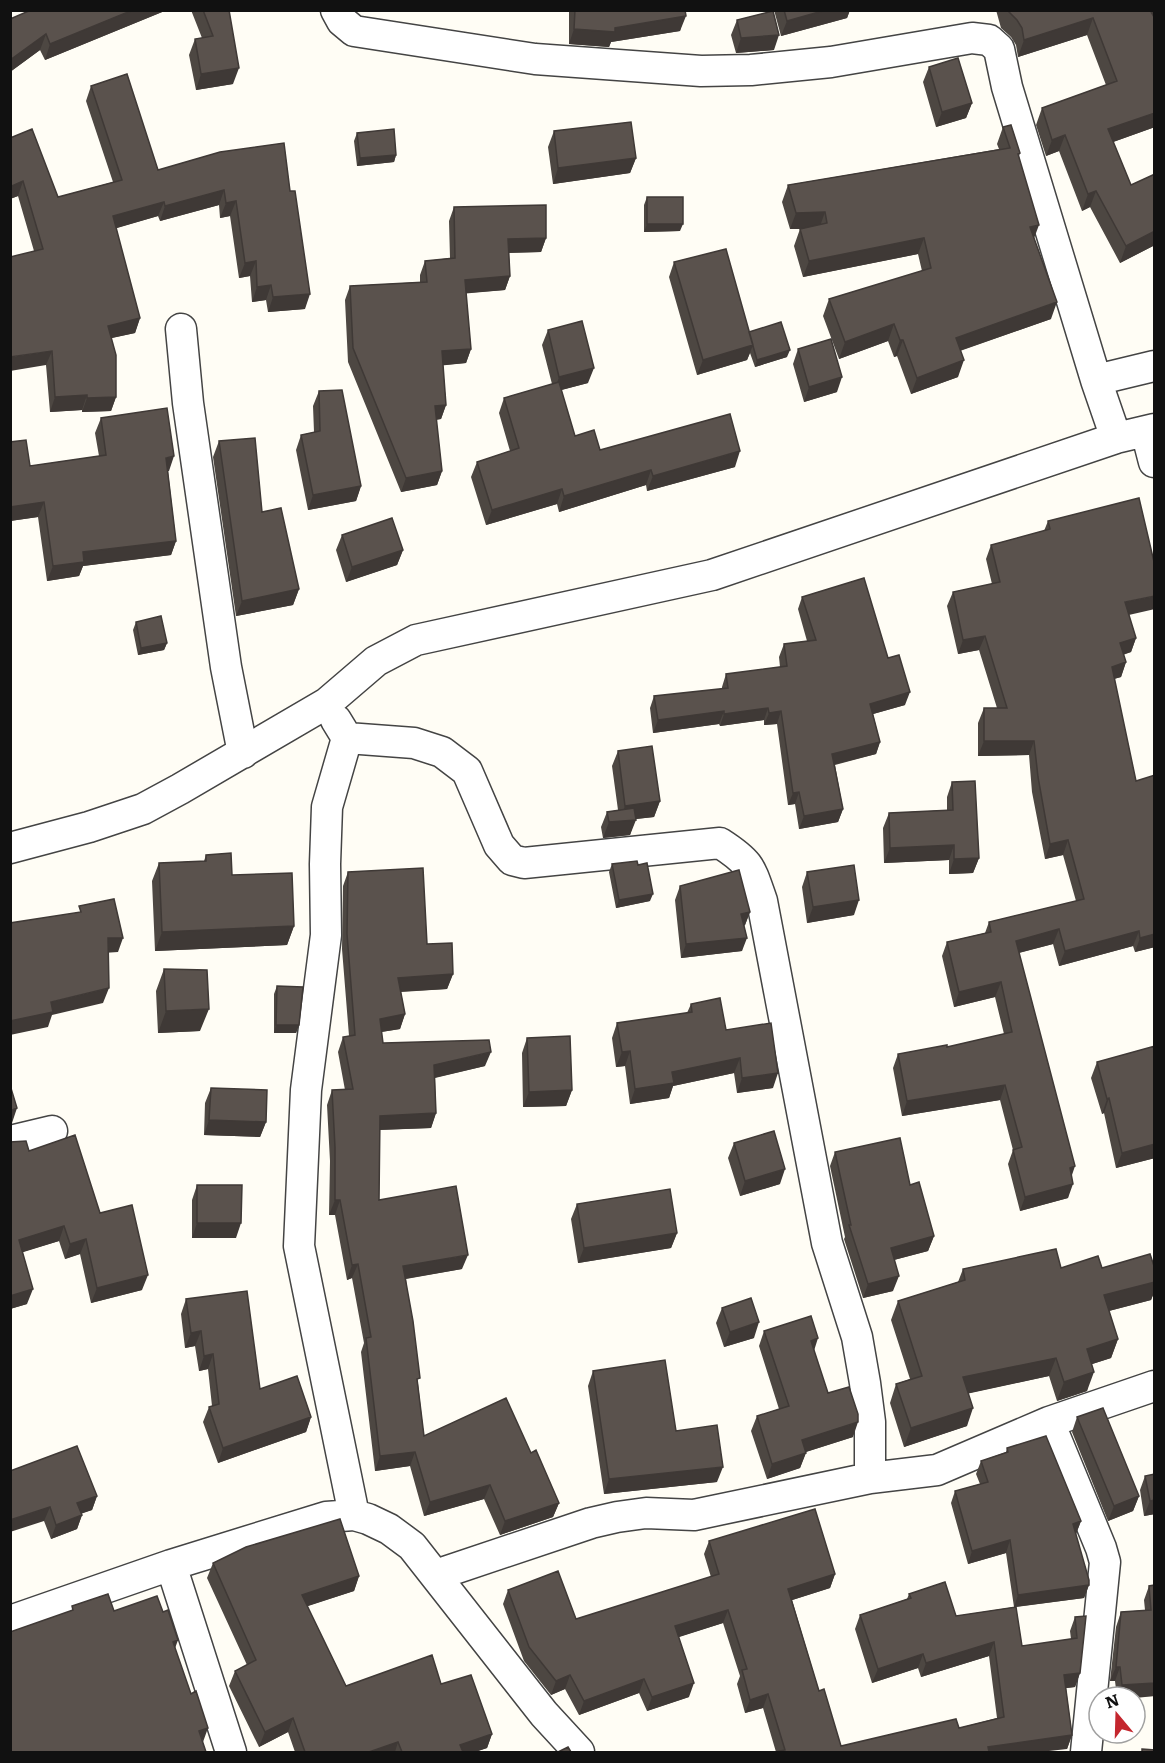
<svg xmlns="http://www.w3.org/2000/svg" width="1165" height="1763" viewBox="0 0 1165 1763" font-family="Literata,serif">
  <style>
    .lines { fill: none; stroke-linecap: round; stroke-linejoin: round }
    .street-casing { stroke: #444; stroke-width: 33 }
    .street { stroke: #fff; stroke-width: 30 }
    .wall { fill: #4d4742 }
    .shaded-wall { fill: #3f3936 }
    .building { fill: #5a524d; stroke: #3f3936; stroke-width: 1.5 }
  </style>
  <rect width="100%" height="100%" fill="#fffdf5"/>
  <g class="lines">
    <g class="street-casing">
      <path id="street" d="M 336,10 L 342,21 L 354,31 L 535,59 L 701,71 L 751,70 L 831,62 L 972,38 L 989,40 L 999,49 L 1007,87 L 1096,380 L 1116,438
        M 181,329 L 188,403 L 226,667 L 243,753
        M 1096,380 L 1154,366
        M 1146,431 L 1154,462
        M 336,720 L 347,738 L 327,807 L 325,864 L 326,935 L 306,1090 L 299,1246 L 354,1515
        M 347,738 L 414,743 L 442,752 L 467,771 L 499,845 L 512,860 L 524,863 L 720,843 C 751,863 750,867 762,901 L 827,1243 L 857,1337 L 865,1383 L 870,1422 L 870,1478
        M 10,848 L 89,827 L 143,809 L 180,789 L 327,703 L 376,661 L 416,640 L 712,575 L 1116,438 L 1154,429
        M 10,1141 L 52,1131
        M 1049,1422 L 1101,1548 L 1105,1562 L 1086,1752
        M 171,1565 L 231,1752
        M 436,1575 L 591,1523 L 617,1517 L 646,1513 L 694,1515 L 870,1478 L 937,1470 L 1049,1422 L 1154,1386
        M 10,1621 L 171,1565 L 326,1517 L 354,1515 L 368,1519 L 389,1529 L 412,1546 L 544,1714 L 579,1752"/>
    </g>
    <use href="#street" class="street"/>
  </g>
  <path class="wall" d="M 167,10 L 45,60 L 40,50 L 10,72 L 10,19 Z
    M 191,10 L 229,10 L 233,84 L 196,90 L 189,55 L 195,39 L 202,38 Z
    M 569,10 L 685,10 L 680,31 L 611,42 L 609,47 L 569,44 Z
    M 774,10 L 850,10 L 847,18 L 781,36 Z
    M 996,10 L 1155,10 L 1155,14 L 1152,15 L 1155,19 L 1155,127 L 1113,142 L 1131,185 L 1155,174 L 1155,245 L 1120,263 L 1090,207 L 1082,211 L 1059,151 L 1046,156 L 1036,125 L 1042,108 L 1106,85 L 1087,35 L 1018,57 L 1016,45 L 1011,37 L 1001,28 Z
    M 737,20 L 774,50 L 736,53 L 731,35 Z
    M 929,67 L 972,103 L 966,118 L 936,127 L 923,82 Z
    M 91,86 L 158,170 L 220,152 L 305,309 L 268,312 L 266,300 L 252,302 L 250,276 L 239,278 L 230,216 L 220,218 L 219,205 L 160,221 L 158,216 L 116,228 L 140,318 L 135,333 L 111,338 L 116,397 L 111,411 L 82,412 L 82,410 L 50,412 L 46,365 L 34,251 L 18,196 L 10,199 L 10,138 L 58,197 L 113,182 L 86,101 Z
    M 1003,127 L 1020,153 L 1019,156 L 1034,238 L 1051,319 L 960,351 L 958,377 L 911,394 L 897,356 L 894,357 L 888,341 L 839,359 L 823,316 L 829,299 L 922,271 L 918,254 L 803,277 L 794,246 L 800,229 L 801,229 L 790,229 L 782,202 L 788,185 L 999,149 L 997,144 Z
    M 554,131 L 636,158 L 630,173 L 553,184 L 548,147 Z
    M 357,133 L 396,155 L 394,162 L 357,166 L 354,141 Z
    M 647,197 L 680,231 L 644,232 L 644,205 Z
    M 454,207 L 546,238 L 541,252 L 509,253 L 510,276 L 505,290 L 466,293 L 471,349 L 466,363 L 443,365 L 446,405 L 441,419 L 436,420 L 442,471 L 437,485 L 401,492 L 348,362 L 345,300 L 350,286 L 420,282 L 420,275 L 425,261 L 450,258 L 449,221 Z
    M 674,262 L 749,332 L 787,357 L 755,367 L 750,353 L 747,360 L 697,375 L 669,277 Z
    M 548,330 L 588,383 L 561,390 L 575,436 L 600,450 L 735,467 L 647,491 L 646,485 L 559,512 L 557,504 L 486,525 L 471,477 L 477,462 L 510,451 L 499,413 L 504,398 L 552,384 L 542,345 Z
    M 798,349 L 837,392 L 804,402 L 793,364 Z
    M 319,391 L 361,486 L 356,501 L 308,510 L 296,450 L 301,435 L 314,432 L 313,406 Z
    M 101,418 L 169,471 L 168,471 L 176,541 L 171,555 L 83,566 L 79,576 L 47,581 L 38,517 L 10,521 L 10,442 L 30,466 L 99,456 L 95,433 Z
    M 219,441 L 262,512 L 299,589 L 293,605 L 236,616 L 213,457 Z
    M 1048,521 L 1129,615 L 1136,638 L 1131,652 L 1123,655 L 1126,662 L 1121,677 L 1114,679 L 1155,947 L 1135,952 L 1133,946 L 1059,966 L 1053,944 L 1019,953 L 1071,1176 L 1068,1198 L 1020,1211 L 1008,1164 L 1013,1150 L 1000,1100 L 902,1116 L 893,1068 L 898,1054 L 947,1047 L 1004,1034 L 995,997 L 954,1007 L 942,956 L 947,942 L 985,933 L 989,922 L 1076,901 L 1063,855 L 1045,859 L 1032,792 L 1029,755 L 978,756 L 978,723 L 984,708 L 997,708 L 979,650 L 958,654 L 947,606 L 953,592 L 992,584 L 986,559 L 991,545 L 1044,531 Z
    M 342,535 L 403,550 L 397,565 L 346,582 L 336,550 Z
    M 802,597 L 888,658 L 905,705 L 873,714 L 880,742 L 876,754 L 835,765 L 843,809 L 838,822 L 799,829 L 795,804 L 788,805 L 777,724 L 764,725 L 764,720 L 720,726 L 719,724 L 653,733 L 650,708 L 654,696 L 722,689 L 722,687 L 726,674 L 780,667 L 779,657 L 784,644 L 807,641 L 798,609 Z
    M 136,622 L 167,643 L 164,650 L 138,655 L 133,630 Z
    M 618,751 L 660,801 L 654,817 L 635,819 L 630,835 L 603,838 L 601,827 L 607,812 L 618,810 L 612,766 Z
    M 952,782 L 979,858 L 973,873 L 949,874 L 949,860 L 884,863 L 883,828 L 889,813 L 947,810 L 947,797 Z
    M 206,855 L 294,926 L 287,945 L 155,951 L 152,881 L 159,863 L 204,861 Z
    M 612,864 L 638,865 L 650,901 L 616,908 L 609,872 Z
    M 348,872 L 427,944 L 453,974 L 447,989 L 401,992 L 405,1014 L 400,1029 L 381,1032 L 383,1043 L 485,1066 L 435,1078 L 436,1113 L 431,1128 L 380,1130 L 379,1200 L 462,1269 L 406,1279 L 424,1436 L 531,1453 L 559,1503 L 553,1517 L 500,1535 L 484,1499 L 424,1516 L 410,1466 L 375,1471 L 361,1352 L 364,1343 L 352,1278 L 347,1280 L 335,1215 L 329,1215 L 330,1161 L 327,1105 L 332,1090 L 345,1090 L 338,1052 L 343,1037 L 349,1036 L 342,949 L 343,886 Z
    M 807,872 L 854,915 L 807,923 L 802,887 Z
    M 680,886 L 750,912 L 745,925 L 744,926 L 742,951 L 681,958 L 675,900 Z
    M 164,969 L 200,1031 L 158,1033 L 156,991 Z
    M 277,986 L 299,1025 L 296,1033 L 274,1033 L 274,994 Z
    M 691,1004 L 726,1030 L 773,1088 L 737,1093 L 734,1073 L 673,1086 L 669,1098 L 630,1104 L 625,1066 L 616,1067 L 612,1038 L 617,1023 L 687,1013 Z
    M 527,1038 L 572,1090 L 566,1106 L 523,1107 L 522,1053 Z
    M 1097,1062 L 1155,1158 L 1116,1168 L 1104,1113 L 1102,1114 L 1091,1078 Z
    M 211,1088 L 266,1122 L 260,1137 L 204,1135 L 205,1103 Z
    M 734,1143 L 780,1184 L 740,1196 L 728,1158 Z
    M 29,1151 L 100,1213 L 142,1290 L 91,1303 L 80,1254 L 65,1259 L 59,1241 L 22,1252 L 27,1304 L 10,1309 Z
    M 835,1152 L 910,1185 L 934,1236 L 928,1251 L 894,1260 L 893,1291 L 863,1298 L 844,1239 L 845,1237 L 830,1166 Z
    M 197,1185 L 236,1238 L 192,1238 L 192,1200 Z
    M 577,1204 L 677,1233 L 671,1248 L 578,1263 L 571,1219 Z
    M 1102,1268 L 1155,1269 L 1155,1290 L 1151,1300 L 1109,1311 L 1118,1339 L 1111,1358 L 1092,1364 L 1087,1391 L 1057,1401 L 1049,1376 L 969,1393 L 967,1426 L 904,1447 L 890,1403 L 896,1384 L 910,1379 L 891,1320 L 898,1301 L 958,1282 L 963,1269 Z
    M 186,1299 L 260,1389 L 311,1417 L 306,1432 L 218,1463 L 203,1422 L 209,1407 L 212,1406 L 208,1369 L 199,1371 L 195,1346 L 185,1348 L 181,1314 Z
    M 722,1308 L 754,1338 L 724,1347 L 716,1323 Z
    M 764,1331 L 814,1351 L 828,1393 L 853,1437 L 806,1452 L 800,1468 L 767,1479 L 751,1431 L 757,1416 L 779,1409 L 759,1346 Z
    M 593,1371 L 676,1431 L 717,1482 L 604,1494 L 588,1386 Z
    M 1077,1417 L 1139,1496 L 1133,1511 L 1108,1521 L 1072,1432 Z
    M 1007,1448 L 1081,1521 L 1076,1534 L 1089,1585 L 1084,1598 L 1016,1607 L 1022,1646 L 1071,1639 L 1070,1631 L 1075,1617 L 1080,1673 L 1075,1687 L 1066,1688 L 1072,1735 L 1067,1749 L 776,1752 L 763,1708 L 745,1713 L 737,1684 L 740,1676 L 723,1623 L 678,1637 L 689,1697 L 647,1711 L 639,1693 L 579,1715 L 565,1689 L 551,1695 L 524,1661 L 503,1604 L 508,1590 L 576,1619 L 711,1577 L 704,1554 L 709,1541 L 835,1574 L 830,1588 L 792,1600 L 819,1691 L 841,1746 L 959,1728 L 997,1718 L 989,1656 L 921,1677 L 918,1668 L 872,1683 L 855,1629 L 860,1615 L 907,1599 L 909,1594 L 956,1616 L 1014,1607 L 1006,1553 L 968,1564 L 951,1503 L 955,1491 L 980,1484 L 976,1474 L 981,1461 L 1006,1452 Z
    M 10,1471 L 97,1496 L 92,1510 L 82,1513 L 82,1515 L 77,1529 L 51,1539 L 44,1521 Z
    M 1145,1476 L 1155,1514 L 1144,1516 L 1140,1490 Z
    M 213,1563 L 359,1576 L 354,1591 L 307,1606 L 346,1686 L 441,1684 L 492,1734 L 487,1748 L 475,1752 L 295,1752 L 288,1732 L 259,1747 L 229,1686 L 235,1671 L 247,1665 L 207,1578 Z
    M 1155,1585 L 1155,1696 L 1117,1697 L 1115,1681 L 1110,1681 L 1116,1627 L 1121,1612 L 1145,1610 L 1144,1600 L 1149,1586 Z"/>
  <path class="shaded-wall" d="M 133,10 L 167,10 L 45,60 L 50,44 Z
    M 826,10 L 850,10 L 847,18 L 781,36 L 787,21 Z
    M 1142,10 L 1155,10 L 1155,14 L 1139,19 Z
    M 686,16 L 680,31 L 611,42 L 609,47 L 569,44 L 574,29 L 615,28 Z
    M 1093,18 L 1087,35 L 1018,57 L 1024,40 Z
    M 46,34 L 40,50 L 10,72 L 10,60 Z
    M 779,35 L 774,50 L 736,53 L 741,38 Z
    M 239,68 L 233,84 L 196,90 L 201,74 Z
    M 972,103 L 966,118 L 936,127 L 942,112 Z
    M 1155,113 L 1155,127 L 1102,146 L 1108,129 Z
    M 1065,135 L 1059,151 L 1046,156 L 1052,140 Z
    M 396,155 L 394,162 L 357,166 L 360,158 Z
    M 636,158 L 630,173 L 553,184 L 558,168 Z
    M 23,181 L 18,196 L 10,199 L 10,189 L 12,186 Z
    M 224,190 L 219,205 L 160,221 L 165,206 Z
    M 1096,191 L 1090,207 L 1082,211 L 1088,194 Z
    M 236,201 L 230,216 L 220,218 L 226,203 Z
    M 164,202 L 158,216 L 107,231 L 113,216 Z
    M 825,212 L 819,229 L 790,229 L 796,213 Z
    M 647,224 L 683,224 L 680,231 L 644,232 Z
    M 1039,225 L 1033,241 L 1030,227 Z
    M 1155,231 L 1155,245 L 1120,263 L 1126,246 Z
    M 546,238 L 541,252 L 503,253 L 508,239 Z
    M 924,238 L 918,254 L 803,277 L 809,261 Z
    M 256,261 L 250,276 L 239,278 L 245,263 Z
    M 510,276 L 505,290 L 460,294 L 465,280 Z
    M 271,285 L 266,300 L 252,302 L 257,287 Z
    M 310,294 L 305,309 L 268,312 L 273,297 Z
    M 1057,302 L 1051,319 L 950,354 L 956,338 Z
    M 140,318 L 135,333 L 103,340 L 108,326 Z
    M 894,324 L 888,341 L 839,359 L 845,342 Z
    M 900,340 L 903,340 L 897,356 L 894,357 Z
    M 753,345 L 747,360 L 697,375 L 703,360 Z
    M 471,349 L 466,363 L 437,366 L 442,351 Z
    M 790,350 L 787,357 L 755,367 L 757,360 Z
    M 52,351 L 46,365 L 10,371 L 10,357 Z
    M 964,360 L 958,377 L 911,394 L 917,378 Z
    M 594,368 L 588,383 L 554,392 L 559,377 Z
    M 842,377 L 837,392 L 804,402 L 809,387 Z
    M 87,395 L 82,410 L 50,412 L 55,397 Z
    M 116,397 L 111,411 L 82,412 L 87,398 Z
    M 446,405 L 441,419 L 430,420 L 435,406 Z
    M 740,451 L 735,467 L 647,491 L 653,476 Z
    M 174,456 L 169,471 L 161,472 L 166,458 Z
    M 651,470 L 646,485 L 559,512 L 564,496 Z
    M 442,471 L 437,485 L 401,492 L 406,478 Z
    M 361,486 L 356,501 L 308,510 L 313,495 Z
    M 562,489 L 557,504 L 486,525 L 492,510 Z
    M 44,502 L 38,517 L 10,521 L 10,507 Z
    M 176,541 L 171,555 L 83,566 L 79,576 L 47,581 L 53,566 L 83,552 Z
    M 403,550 L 397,565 L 346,582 L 352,567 Z
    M 299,589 L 293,605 L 236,616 L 242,601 Z
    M 1155,596 L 1155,609 L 1120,617 L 1125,602 Z
    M 985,636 L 979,650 L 958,654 L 963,640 Z
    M 1136,638 L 1131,652 L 1114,657 L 1120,643 Z
    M 167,643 L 164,650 L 138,655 L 141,648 Z
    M 1126,662 L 1121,677 L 1106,681 L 1112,667 Z
    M 910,692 L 905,705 L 866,716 L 870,704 Z
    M 768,708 L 764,720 L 720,726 L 724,714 Z
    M 724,711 L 719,724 L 653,733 L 658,720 Z
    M 781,711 L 777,724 L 764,725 L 769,713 Z
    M 984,741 L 1034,741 L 1029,755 L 978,756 Z
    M 880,742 L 876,754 L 828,766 L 832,754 Z
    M 799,792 L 795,804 L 788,805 L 793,793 Z
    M 660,801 L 654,817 L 619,821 L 625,806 Z
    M 843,809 L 838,822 L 799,829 L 804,816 Z
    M 636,820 L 630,835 L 603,838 L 609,822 Z
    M 1068,840 L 1063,855 L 1045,859 L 1050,844 Z
    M 954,845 L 949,860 L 884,863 L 890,848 Z
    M 979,858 L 973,873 L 949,874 L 954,859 Z
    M 653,894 L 650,901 L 616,908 L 619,900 Z
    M 859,900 L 854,915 L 807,923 L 813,907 Z
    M 750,912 L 745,925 L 736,928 L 741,914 Z
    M 294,926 L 287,945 L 155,951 L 162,932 Z
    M 1059,929 L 1053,944 L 1010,955 L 1016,941 Z
    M 1139,931 L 1133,946 L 1059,966 L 1065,951 Z
    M 1155,934 L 1155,947 L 1135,952 L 1140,938 Z
    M 108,938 L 123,938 L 118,952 L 103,953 Z
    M 747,938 L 742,951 L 681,958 L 686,944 Z
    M 453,974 L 447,989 L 393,992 L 398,978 Z
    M 1001,982 L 995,997 L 954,1007 L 959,992 Z
    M 109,988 L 103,1003 L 52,1015 L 48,1027 L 10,1035 L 10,1021 L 51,1002 Z
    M 209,1009 L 200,1031 L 158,1033 L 166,1011 Z
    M 405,1014 L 400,1029 L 375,1033 L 380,1019 Z
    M 276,1025 L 299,1025 L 296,1033 L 274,1033 Z
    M 630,1051 L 625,1066 L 616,1067 L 622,1052 Z
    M 491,1052 L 485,1066 L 429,1079 L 434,1065 Z
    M 740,1058 L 734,1073 L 673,1086 L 669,1098 L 630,1104 L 635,1089 L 672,1072 Z
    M 778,1073 L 773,1088 L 737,1093 L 742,1078 Z
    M 1005,1085 L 1000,1100 L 902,1116 L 907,1101 Z
    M 572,1090 L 566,1106 L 523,1107 L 529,1092 Z
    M 1109,1098 L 1104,1113 L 1102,1114 L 1107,1099 Z
    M 17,1108 L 12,1123 L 10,1123 L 10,1111 Z
    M 436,1113 L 431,1128 L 374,1130 L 380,1116 Z
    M 209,1120 L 266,1122 L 260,1137 L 204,1135 Z
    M 1155,1144 L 1155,1158 L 1116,1168 L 1122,1153 Z
    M 1075,1166 L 1070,1181 L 1070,1168 Z
    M 785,1169 L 780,1184 L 740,1196 L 745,1181 Z
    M 1073,1184 L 1068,1198 L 1020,1211 L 1025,1197 Z
    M 335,1200 L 340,1200 L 335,1215 L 329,1215 Z
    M 197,1223 L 241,1223 L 236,1238 L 192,1238 Z
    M 64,1226 L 59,1241 L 14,1255 L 19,1240 Z
    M 677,1233 L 671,1248 L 578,1263 L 584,1248 Z
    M 934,1236 L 928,1251 L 886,1262 L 891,1248 Z
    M 86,1239 L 80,1254 L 65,1259 L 70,1244 Z
    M 468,1255 L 462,1269 L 398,1280 L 403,1266 Z
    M 358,1264 L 352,1278 L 347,1280 L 352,1265 Z
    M 148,1275 L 142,1290 L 91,1303 L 97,1288 Z
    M 899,1276 L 893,1291 L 863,1298 L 868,1284 Z
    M 1155,1282 L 1155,1290 L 1151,1300 L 1097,1314 L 1104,1295 Z
    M 33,1289 L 27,1304 L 10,1309 L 10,1296 Z
    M 759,1322 L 754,1338 L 724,1347 L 730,1332 Z
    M 201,1331 L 195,1346 L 185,1348 L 191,1333 Z
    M 818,1338 L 813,1354 L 811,1341 Z
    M 1118,1339 L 1111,1358 L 1080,1368 L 1087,1349 Z
    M 213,1354 L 208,1369 L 199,1371 L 204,1356 Z
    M 1056,1358 L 1049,1376 L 957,1396 L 963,1377 Z
    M 1094,1372 L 1087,1391 L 1057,1401 L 1064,1382 Z
    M 973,1408 L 967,1426 L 904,1447 L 911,1428 Z
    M 311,1417 L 306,1432 L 218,1463 L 223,1448 Z
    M 858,1422 L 853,1437 L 796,1455 L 802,1440 Z
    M 415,1452 L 410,1466 L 375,1471 L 380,1456 Z
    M 806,1453 L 800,1468 L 767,1479 L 772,1464 Z
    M 723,1467 L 717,1482 L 604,1494 L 609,1479 Z
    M 490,1485 L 484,1499 L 424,1516 L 430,1502 Z
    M 97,1496 L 92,1510 L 72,1517 L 77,1503 Z
    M 1139,1496 L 1133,1511 L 1108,1521 L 1114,1506 Z
    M 1155,1500 L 1155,1514 L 1144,1516 L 1150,1501 Z
    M 559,1503 L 553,1517 L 500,1535 L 505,1521 Z
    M 50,1507 L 44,1521 L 10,1532 L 10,1520 Z
    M 82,1515 L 77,1529 L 51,1539 L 56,1525 Z
    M 1081,1521 L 1076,1534 L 1069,1537 L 1073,1524 Z
    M 1010,1540 L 1006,1553 L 968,1564 L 972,1551 Z
    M 835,1574 L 830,1588 L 783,1603 L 788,1589 Z
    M 359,1576 L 354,1591 L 296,1610 L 302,1595 Z
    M 1089,1585 L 1084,1598 L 1014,1607 L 1018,1595 Z
    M 728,1610 L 723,1623 L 670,1640 L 675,1626 Z
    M 178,1640 L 173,1654 L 173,1642 Z
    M 994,1642 L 989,1656 L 921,1677 L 926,1663 Z
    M 923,1654 L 918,1668 L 872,1683 L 878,1669 Z
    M 1116,1667 L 1120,1667 L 1115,1681 L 1110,1681 Z
    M 1080,1673 L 1075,1687 L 1059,1689 L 1064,1675 Z
    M 570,1675 L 565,1689 L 551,1695 L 556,1681 Z
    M 644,1679 L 639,1693 L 579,1715 L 584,1701 Z
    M 694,1683 L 689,1697 L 647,1711 L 652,1697 Z
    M 1155,1683 L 1155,1696 L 1135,1698 L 1135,1697 L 1118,1697 L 1122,1685 Z
    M 768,1694 L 763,1708 L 745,1713 L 750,1700 Z
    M 293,1718 L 288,1732 L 259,1747 L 265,1732 Z
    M 208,1728 L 203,1742 L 199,1731 Z
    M 492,1734 L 487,1748 L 475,1752 L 458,1752 L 460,1745 Z
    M 1072,1735 L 1067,1749 L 1040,1752 L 986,1752 L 988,1747 Z
    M 398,1742 L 395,1752 L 369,1752 Z"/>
  <path class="building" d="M 31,10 L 133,10 L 50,44 L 46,34 L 10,60 L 10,19 Z
    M 203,10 L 229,10 L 239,68 L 201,74 L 195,39 L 213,36 Z
    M 575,10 L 685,10 L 686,16 L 615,28 L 615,32 L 574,29 Z
    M 784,10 L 826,10 L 787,21 Z
    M 1007,10 L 1150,10 L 1155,19 L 1155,113 L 1108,129 L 1131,185 L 1155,174 L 1155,231 L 1126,246 L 1096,191 L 1088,194 L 1065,135 L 1052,140 L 1042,108 L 1117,81 L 1093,18 L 1024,40 L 1022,28 L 1017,20 Z
    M 773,11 L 779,35 L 741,38 L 737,20 Z
    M 958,58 L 972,103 L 942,112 L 929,67 Z
    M 127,74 L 158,170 L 220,152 L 284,143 L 290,191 L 295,191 L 310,294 L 273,297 L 271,285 L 257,287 L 256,261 L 245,263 L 236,201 L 226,203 L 224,190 L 165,206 L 164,202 L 113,216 L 140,318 L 108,326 L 116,355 L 116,397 L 87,398 L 87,395 L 55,397 L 52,351 L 10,357 L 10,257 L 43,249 L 23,181 L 12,186 L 10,183 L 10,138 L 32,129 L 58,197 L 122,180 L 91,86 Z
    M 631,122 L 636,158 L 558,168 L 554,131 Z
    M 1011,125 L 1020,153 L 1018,154 L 1039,225 L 1030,227 L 1057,302 L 956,338 L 964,360 L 917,378 L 903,340 L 900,340 L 894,324 L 845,342 L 829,299 L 931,268 L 924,238 L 809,261 L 800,229 L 827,223 L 825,212 L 796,213 L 788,185 L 1010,148 L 1003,127 Z
    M 394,129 L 396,155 L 360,158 L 357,133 Z
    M 647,197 L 683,197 L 683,224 L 647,224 Z
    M 546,205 L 546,238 L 508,239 L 510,276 L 465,280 L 471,349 L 442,351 L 446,405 L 435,406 L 442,471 L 406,478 L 353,348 L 350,286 L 427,282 L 425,261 L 455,258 L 454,207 Z
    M 726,249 L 753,345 L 703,360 L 674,262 Z
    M 582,321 L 594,368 L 559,377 L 548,330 Z
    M 781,322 L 790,350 L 757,360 L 749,332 Z
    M 831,339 L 842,377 L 809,387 L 798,349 Z
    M 559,382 L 575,436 L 594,430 L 600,450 L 730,414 L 740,451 L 653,476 L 651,470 L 564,496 L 562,489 L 492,510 L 477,462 L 519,448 L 504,398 Z
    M 342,390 L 361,486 L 313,495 L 301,435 L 320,431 L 319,391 Z
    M 167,408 L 174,456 L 166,458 L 176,541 L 83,552 L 84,562 L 53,566 L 44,502 L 10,507 L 10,442 L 26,440 L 30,466 L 106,455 L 101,418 Z
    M 255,438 L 262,512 L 281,508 L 299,589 L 242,601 L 219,441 Z
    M 1139,498 L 1155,566 L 1155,596 L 1125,602 L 1136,638 L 1120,643 L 1126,662 L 1112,667 L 1136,781 L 1155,775 L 1155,934 L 1140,938 L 1139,931 L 1065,951 L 1059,929 L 1016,941 L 1075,1166 L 1070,1168 L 1073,1184 L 1025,1197 L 1013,1150 L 1022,1147 L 1005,1085 L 907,1101 L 898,1054 L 947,1045 L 947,1047 L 1012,1032 L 1001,982 L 959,992 L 947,942 L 991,932 L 989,922 L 1084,899 L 1068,840 L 1050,844 L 1038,777 L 1034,741 L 984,741 L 984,708 L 1007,708 L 985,636 L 963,640 L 953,592 L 1000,582 L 991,545 L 1050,529 L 1048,521 Z
    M 392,518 L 403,550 L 352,567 L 342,535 Z
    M 864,578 L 888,658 L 899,655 L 910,692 L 870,704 L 880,742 L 832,754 L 843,809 L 804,816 L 799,792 L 793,793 L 781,711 L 769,713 L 768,708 L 724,714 L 724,711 L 658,720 L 654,696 L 728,688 L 726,674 L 787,666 L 784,644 L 816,640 L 802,597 Z
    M 161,616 L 167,643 L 141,648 L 136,622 Z
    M 652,746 L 660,801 L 625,806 L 618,751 Z
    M 975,781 L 979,858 L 954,859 L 954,845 L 890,848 L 889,813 L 953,810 L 952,782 Z
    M 634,808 L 636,820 L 609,822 L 607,812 Z
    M 231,853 L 232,875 L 292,873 L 294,926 L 162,932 L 159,863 L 206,861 L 206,855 Z
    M 637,861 L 638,865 L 647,863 L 653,894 L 619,900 L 612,864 Z
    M 854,865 L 859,900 L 813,907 L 807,872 Z
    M 423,868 L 427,944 L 452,943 L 453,974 L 398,978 L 405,1014 L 380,1019 L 383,1043 L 489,1040 L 491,1052 L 434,1065 L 436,1113 L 380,1116 L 379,1200 L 456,1186 L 468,1255 L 403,1266 L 413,1321 L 420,1378 L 417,1379 L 424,1436 L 506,1398 L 531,1453 L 536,1450 L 559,1503 L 505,1521 L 490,1485 L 430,1502 L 415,1452 L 380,1456 L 366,1338 L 371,1337 L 358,1264 L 352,1265 L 340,1200 L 335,1200 L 335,1147 L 332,1090 L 353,1089 L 343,1037 L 355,1035 L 347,934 L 348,872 Z
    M 739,870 L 750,912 L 741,914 L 747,938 L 686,944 L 680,886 Z
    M 114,899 L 123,938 L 108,938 L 109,988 L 51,1002 L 53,1012 L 10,1021 L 10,923 L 81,912 L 79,906 Z
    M 164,969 L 207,970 L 209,1009 L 166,1011 Z
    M 277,986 L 303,987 L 299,1025 L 276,1025 Z
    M 720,998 L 726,1030 L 771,1023 L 778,1073 L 742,1078 L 740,1058 L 672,1072 L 674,1083 L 635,1089 L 630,1051 L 622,1052 L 617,1023 L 692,1012 L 691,1004 Z
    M 570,1036 L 572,1090 L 529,1092 L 527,1038 Z
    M 1155,1046 L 1155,1144 L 1122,1153 L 1109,1098 L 1107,1099 L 1097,1062 Z
    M 10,1085 L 17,1108 L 10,1111 Z
    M 211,1088 L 267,1090 L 266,1122 L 209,1120 Z
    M 774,1131 L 785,1169 L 745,1181 L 734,1143 Z
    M 75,1135 L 100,1213 L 132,1205 L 148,1275 L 97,1288 L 86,1239 L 70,1244 L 64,1226 L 19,1240 L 33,1289 L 10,1296 L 10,1142 L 26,1141 L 29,1151 Z
    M 900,1138 L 910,1185 L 919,1182 L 934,1236 L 891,1248 L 899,1276 L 868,1284 L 849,1225 L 851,1225 L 835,1152 Z
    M 197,1185 L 242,1185 L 241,1223 L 197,1223 Z
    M 670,1189 L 677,1233 L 584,1248 L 577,1204 Z
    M 1056,1249 L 1061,1268 L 1098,1256 L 1102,1268 L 1150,1254 L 1155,1269 L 1155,1282 L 1104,1295 L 1118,1339 L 1087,1349 L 1094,1372 L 1064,1382 L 1056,1358 L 963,1377 L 973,1408 L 911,1428 L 896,1384 L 922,1376 L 898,1301 L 965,1280 L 963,1269 Z
    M 247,1291 L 260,1389 L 297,1376 L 311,1417 L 223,1448 L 209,1407 L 219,1404 L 213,1354 L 204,1356 L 201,1331 L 191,1333 L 186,1299 Z
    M 751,1298 L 759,1322 L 730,1332 L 722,1308 Z
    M 811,1316 L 818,1338 L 811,1341 L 828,1393 L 849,1387 L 858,1414 L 858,1422 L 802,1440 L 806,1453 L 772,1464 L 757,1416 L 789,1406 L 764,1331 Z
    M 665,1360 L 676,1431 L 717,1425 L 723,1467 L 609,1479 L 593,1371 Z
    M 1103,1408 L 1139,1496 L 1114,1506 L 1077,1417 Z
    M 1046,1436 L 1081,1521 L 1073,1524 L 1089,1580 L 1089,1585 L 1018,1595 L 1010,1540 L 972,1551 L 955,1491 L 988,1482 L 981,1461 L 1008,1452 L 1007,1448 Z
    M 77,1446 L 97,1496 L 77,1503 L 82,1515 L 56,1525 L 50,1507 L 10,1520 L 10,1471 Z
    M 1155,1474 L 1155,1500 L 1150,1501 L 1145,1476 Z
    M 815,1509 L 835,1574 L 788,1589 L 819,1691 L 824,1689 L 841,1746 L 956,1719 L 959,1728 L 1004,1717 L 994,1642 L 926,1663 L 923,1654 L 878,1669 L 860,1615 L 911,1598 L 909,1594 L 945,1582 L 956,1616 L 1016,1607 L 1022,1646 L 1077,1638 L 1075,1617 L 1086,1616 L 1080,1673 L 1064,1675 L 1072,1735 L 988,1747 L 989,1752 L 775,1752 L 785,1750 L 768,1694 L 750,1700 L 742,1670 L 747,1669 L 728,1610 L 675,1626 L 694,1683 L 652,1697 L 644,1679 L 584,1701 L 570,1675 L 556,1681 L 529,1647 L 508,1590 L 558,1571 L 576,1619 L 719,1574 L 709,1541 Z
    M 340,1519 L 359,1576 L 302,1595 L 346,1686 L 432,1655 L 441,1684 L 471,1675 L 492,1734 L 460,1745 L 463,1752 L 402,1752 L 398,1742 L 369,1752 L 305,1752 L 293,1718 L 265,1732 L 235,1671 L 256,1660 L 213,1563 L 246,1547 Z
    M 1155,1585 L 1155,1683 L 1122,1685 L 1120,1667 L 1116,1667 L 1121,1612 L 1151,1610 L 1149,1586 Z
    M 108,1594 L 114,1611 L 157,1596 L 163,1612 L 168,1610 L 178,1640 L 173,1642 L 191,1694 L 196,1691 L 208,1728 L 199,1731 L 206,1752 L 10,1752 L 10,1632 L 73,1610 L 72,1606 Z
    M 568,1747 L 571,1752 L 558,1752 Z
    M 1142,1749 L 1155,1750 L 1155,1752 L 1142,1752 Z"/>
  <rect width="1165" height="1763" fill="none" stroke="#111111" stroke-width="24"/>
  <g transform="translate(1117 1715) rotate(341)"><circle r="28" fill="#ffffff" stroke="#a0a0a0" stroke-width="1.5"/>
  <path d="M0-4.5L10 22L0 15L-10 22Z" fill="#c4262e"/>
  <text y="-9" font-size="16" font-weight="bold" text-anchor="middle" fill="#111111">N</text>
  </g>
</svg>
